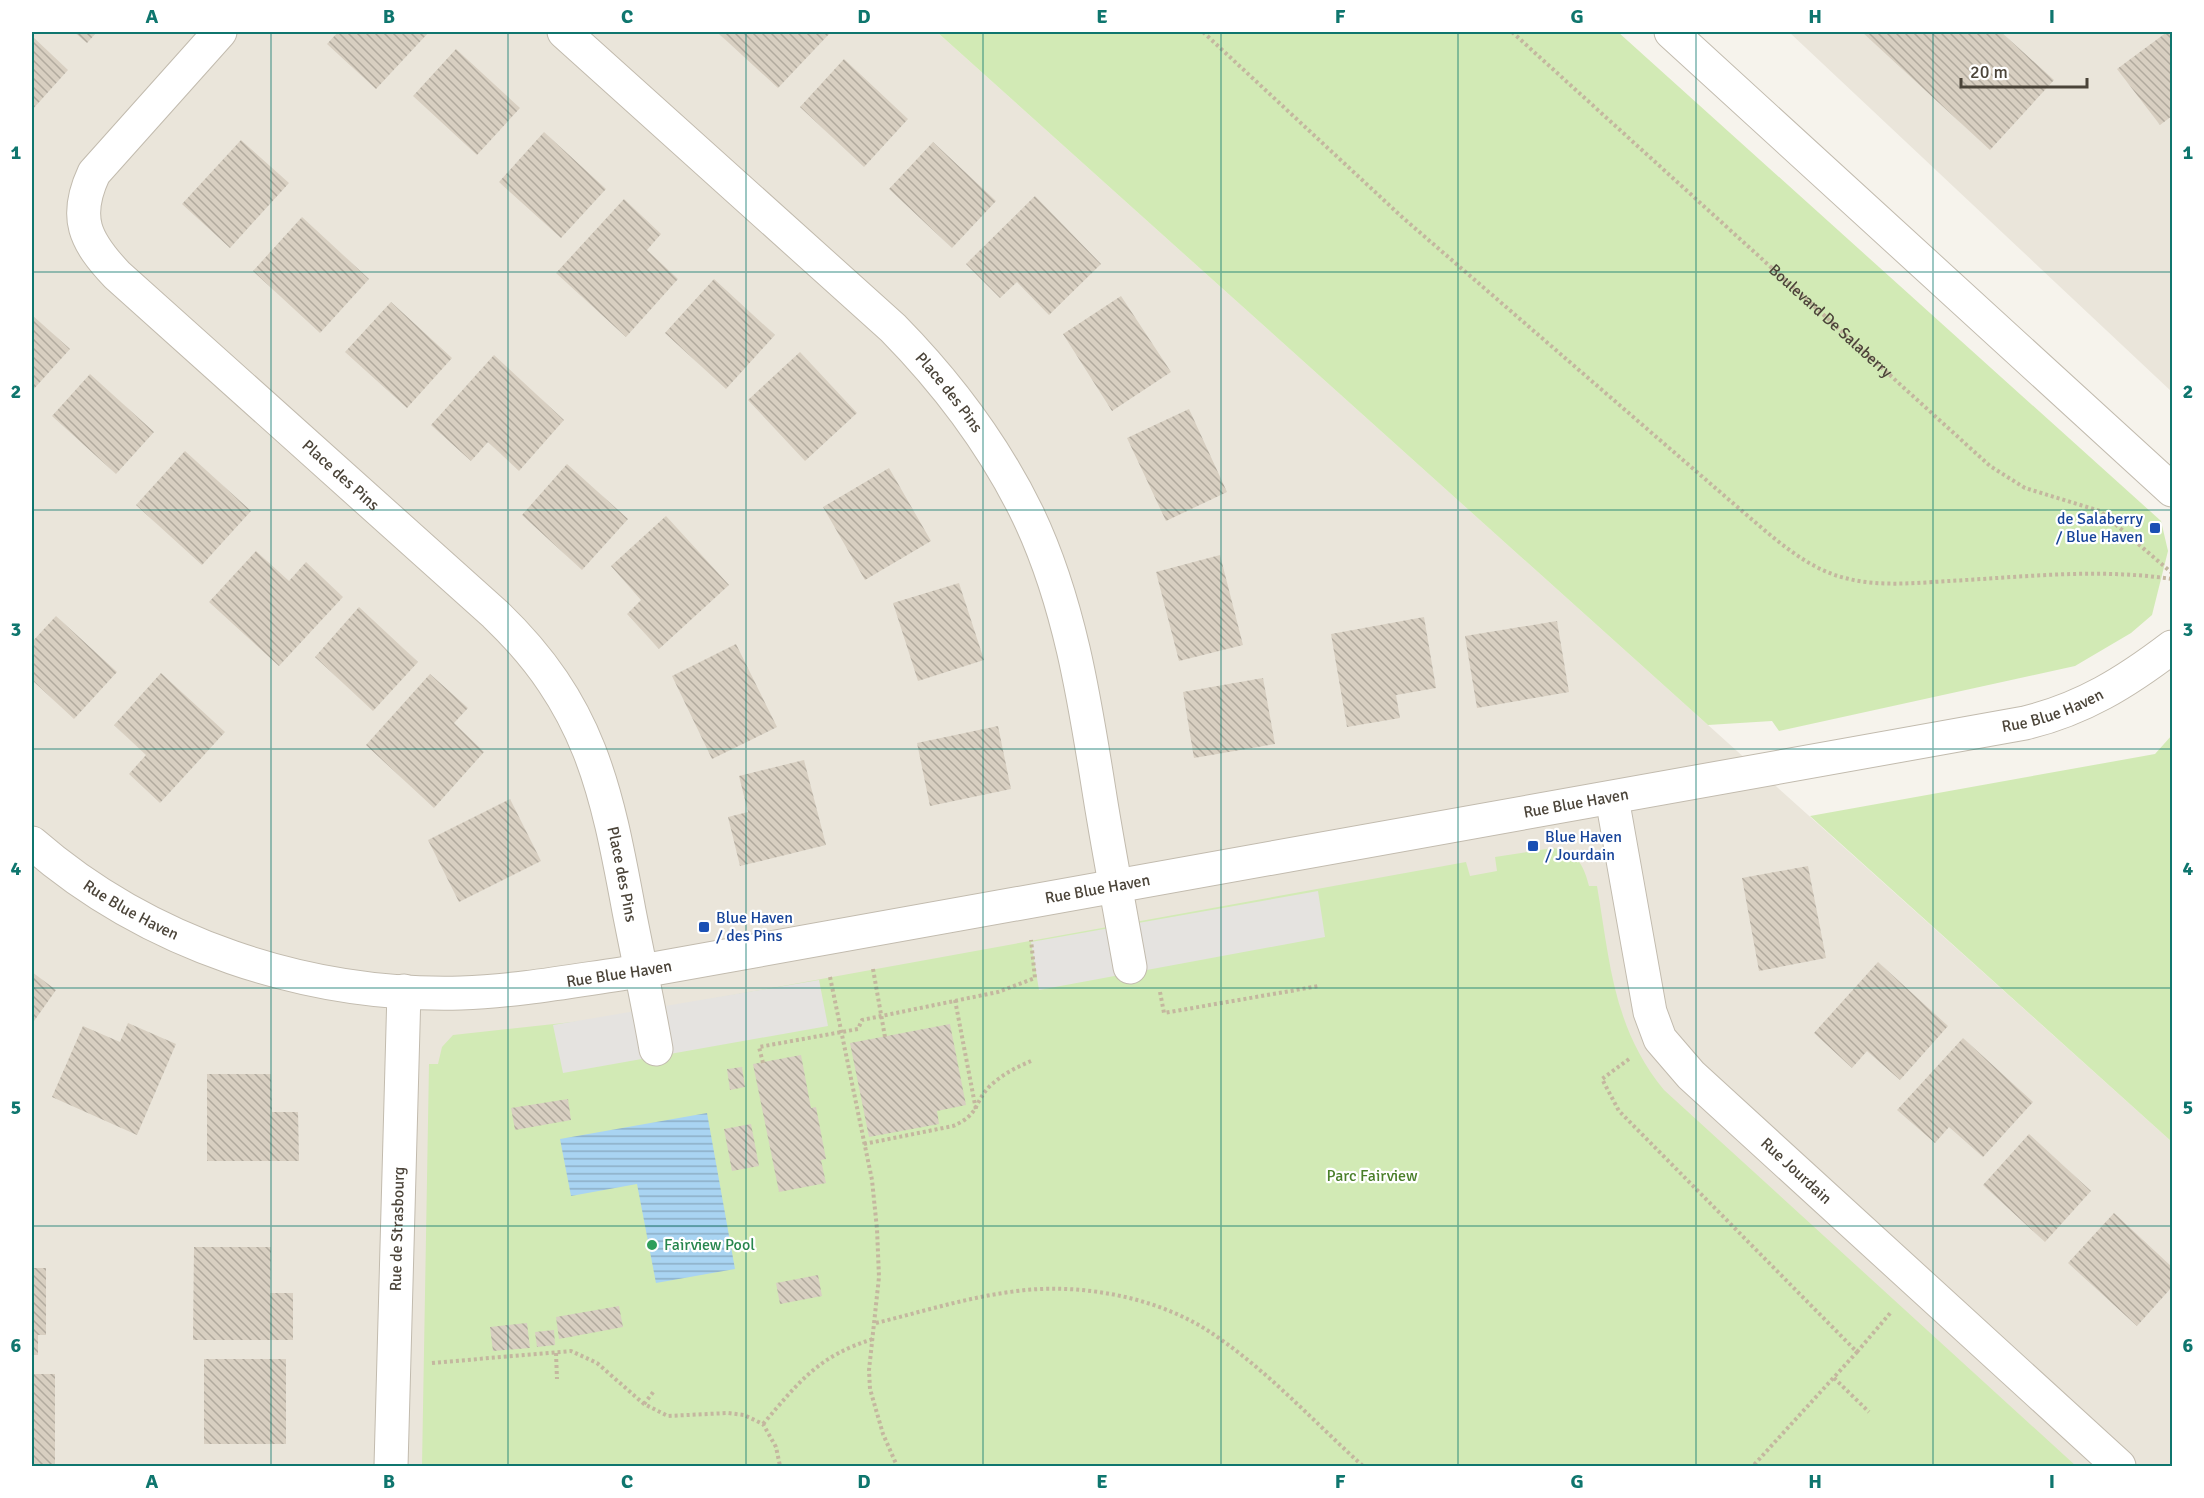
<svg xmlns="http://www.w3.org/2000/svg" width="2204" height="1498" viewBox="0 0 2204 1498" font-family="Signika,sans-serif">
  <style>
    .residential { fill: #eae5da }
    .green { fill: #d2eab5 }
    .parking { fill: #e5e3e0 }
    .water { fill: url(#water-rules) }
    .building { fill: url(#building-back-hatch) }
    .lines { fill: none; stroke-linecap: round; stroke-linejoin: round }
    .minor-casing { stroke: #c2bbae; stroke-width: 35 }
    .path { stroke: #c4b79f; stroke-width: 4; stroke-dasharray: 3 3; stroke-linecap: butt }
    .minor { stroke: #fff; stroke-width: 33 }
    .grid { fill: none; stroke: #0f766e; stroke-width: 1.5; stroke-opacity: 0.55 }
    .transit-dot { fill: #1a4fb4; stroke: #fff; stroke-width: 2 }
    .leisure-dot { fill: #2e9e5b; stroke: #fff; stroke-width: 2 }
    .labels { text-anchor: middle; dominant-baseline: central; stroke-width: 4.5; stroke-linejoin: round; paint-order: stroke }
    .street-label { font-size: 16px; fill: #4b4439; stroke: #fff }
    .transit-label { font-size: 16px; fill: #164399; stroke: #fff; text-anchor: start }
    .park-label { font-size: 16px; fill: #4a7f2a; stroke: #fff }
    .leisure-label { font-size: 16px; fill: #27864d; stroke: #fff; text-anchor: start }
    .neatline { fill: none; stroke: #0f766e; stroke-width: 2 }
    .grid-label { font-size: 20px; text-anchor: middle; font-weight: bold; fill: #0f766e }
  </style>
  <defs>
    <pattern id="water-rules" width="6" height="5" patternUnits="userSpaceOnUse" patternTransform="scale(1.5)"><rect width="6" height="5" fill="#a9d4f2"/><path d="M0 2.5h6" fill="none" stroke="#8caec5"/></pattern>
    <pattern id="building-back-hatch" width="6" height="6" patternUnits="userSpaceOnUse" patternTransform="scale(1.5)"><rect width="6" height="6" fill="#d8cfc1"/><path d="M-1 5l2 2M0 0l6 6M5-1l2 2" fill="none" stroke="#b1aa9e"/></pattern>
  </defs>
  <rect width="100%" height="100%" fill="#f6f3ec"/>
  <path class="residential" d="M 32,32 L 937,32 L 2172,1142 L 2172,1466 L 32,1466 Z
    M 1789,32 L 2172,32 L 2172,392 Z"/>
  <path class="green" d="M 937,32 L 1618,32 L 2161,521 L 2168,551 L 2152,615 L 2131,633 L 2075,666 L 1779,731 L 1772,721 L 1708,725 Z
    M 2172,735 L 2172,1142 L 1810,816 L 2155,754 Z
    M 1553,848 C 1576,851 1584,865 1589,886 L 1597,886 C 1610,962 1613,1028 1664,1090 L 2076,1466 L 422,1466 L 429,1064 L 438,1064 L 442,1047 L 453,1035 L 600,1019 L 1466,862 L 1470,876 L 1497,871 L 1495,857 Z"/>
  <path class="parking" d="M 1318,891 L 1325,937 L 1039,990 L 1031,942 Z
    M 819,980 L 828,1026 L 563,1073 L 553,1025 Z"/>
  <path class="water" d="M 707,1113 L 735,1269 L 656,1283 L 637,1184 L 571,1196 L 560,1139 Z"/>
  <path class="building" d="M 74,32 L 97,32 L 87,43 Z
    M 338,32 L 429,32 L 376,89 L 327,44 Z
    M 717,32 L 831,32 L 778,88 Z
    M 1862,32 L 2001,32 L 2054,80 L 1990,150 Z
    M 2167,32 L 2172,32 L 2172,116 L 2160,125 L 2117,69 Z
    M 32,36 L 68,70 L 32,110 Z
    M 456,49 L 520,108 L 477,155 L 413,96 Z
    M 844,59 L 908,119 L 864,167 L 800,107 Z
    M 544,132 L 606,189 L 561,238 L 499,182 Z
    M 241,140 L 289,183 L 230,248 L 182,204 Z
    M 933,142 L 996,201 L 952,248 L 889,189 Z
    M 1035,196 L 1101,264 L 1049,315 L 1017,282 L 1000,298 L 966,264 Z
    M 624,199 L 661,234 L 647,250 L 678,279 L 626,337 L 556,273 Z
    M 302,217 L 369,279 L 320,333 L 253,271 Z
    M 714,279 L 775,335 L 726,389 L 665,333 Z
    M 1121,296 L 1171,372 L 1112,411 L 1063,334 Z
    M 391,302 L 452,358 L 407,408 L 345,352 Z
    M 32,315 L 70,349 L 32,391 Z
    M 800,352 L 857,413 L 805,461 L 748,400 Z
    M 494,355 L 564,420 L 519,471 L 488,442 L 471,461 L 431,425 Z
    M 90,374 L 154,432 L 116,474 L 52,416 Z
    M 1189,409 L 1227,492 L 1166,521 L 1127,438 Z
    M 185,451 L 251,511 L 202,565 L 136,505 Z
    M 567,464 L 628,519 L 582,570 L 522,515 Z
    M 889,468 L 931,541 L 865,580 L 823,507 Z
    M 666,516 L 729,585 L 659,649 L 627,614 L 641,600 L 611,566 Z
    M 256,551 L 289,581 L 306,562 L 343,597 L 279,666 L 209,602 Z
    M 1220,555 L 1243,645 L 1179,661 L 1156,572 Z
    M 959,583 L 984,660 L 918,681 L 893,603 Z
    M 359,607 L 418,662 L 373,711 L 315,657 Z
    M 56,616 L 117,672 L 74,719 L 32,680 L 32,642 Z
    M 1424,617 L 1436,688 L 1396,695 L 1400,718 L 1347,727 L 1331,634 Z
    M 1557,621 L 1569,692 L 1477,708 L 1465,636 Z
    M 736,644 L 777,727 L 712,759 L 672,676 Z
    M 161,673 L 225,732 L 160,803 L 129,774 L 146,755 L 114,725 Z
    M 430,674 L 468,708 L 454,723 L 484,752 L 434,808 L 366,745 Z
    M 1263,678 L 1275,744 L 1194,758 L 1183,692 Z
    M 998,726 L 1011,789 L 930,806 L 917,743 Z
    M 804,760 L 826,845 L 740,866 L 728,817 L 748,812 L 739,776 Z
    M 510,799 L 541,861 L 459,902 L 428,840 Z
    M 1808,866 L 1826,958 L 1759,971 L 1742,878 Z
    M 1878,962 L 1948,1026 L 1900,1080 L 1867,1051 L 1852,1068 L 1814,1033 Z
    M 32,972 L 56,990 L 32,1024 Z
    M 128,1023 L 176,1044 L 137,1135 L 52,1097 L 83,1026 L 120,1042 Z
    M 950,1024 L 966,1105 L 937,1111 L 939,1124 L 869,1137 L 850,1043 Z
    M 1963,1038 L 2033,1102 L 1983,1157 L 1949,1127 L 1935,1143 L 1897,1110 Z
    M 801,1055 L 811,1108 L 816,1107 L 826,1159 L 821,1160 L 826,1183 L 779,1192 L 753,1064 Z
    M 742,1067 L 745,1087 L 730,1090 L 727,1069 Z
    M 207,1074 L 271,1074 L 272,1112 L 298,1112 L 299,1161 L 207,1161 Z
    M 568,1099 L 571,1120 L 515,1130 L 511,1108 Z
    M 751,1124 L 759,1166 L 732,1171 L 724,1129 Z
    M 2029,1134 L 2091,1191 L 2045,1242 L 1983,1185 Z
    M 2114,1213 L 2172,1267 L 2172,1287 L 2137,1326 L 2068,1263 Z
    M 194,1247 L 271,1247 L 270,1293 L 293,1293 L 293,1340 L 193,1340 Z
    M 32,1268 L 46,1268 L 46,1335 L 38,1335 L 38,1355 L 32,1355 Z
    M 818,1275 L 822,1296 L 780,1304 L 776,1283 Z
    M 619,1306 L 623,1327 L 559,1339 L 556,1317 Z
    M 527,1323 L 530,1348 L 493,1351 L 490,1327 Z
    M 554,1330 L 555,1345 L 537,1347 L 535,1332 Z
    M 204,1359 L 286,1359 L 286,1444 L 204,1444 Z
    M 32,1374 L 55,1374 L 55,1466 L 32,1466 Z"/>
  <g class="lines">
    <g class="minor-casing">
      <g id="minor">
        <path id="s2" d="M 220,32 L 94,173 C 73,218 85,241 117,275 L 495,614 C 590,705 606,787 629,911 C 638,957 648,1003 656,1049"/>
        <path id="s3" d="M 564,32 L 893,328 C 947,383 994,445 1028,515 C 1070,603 1085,702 1100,797 C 1109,853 1120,910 1130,967"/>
        <path d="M 1671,32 L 2172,490"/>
        <path id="s4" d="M 1612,798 L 1650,1012 L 1660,1039 L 1691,1075 L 2119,1466"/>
        <path id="s5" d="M 32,843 C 148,944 307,997 461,993 C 522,991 582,979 642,971 L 2025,723 C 2083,709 2126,682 2172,647"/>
        <path id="s6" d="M 391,1466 L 404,991"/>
      </g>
    </g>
    <g class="path">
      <path d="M 1203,32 L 1402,217 L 1742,511 C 1773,537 1805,568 1845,578 C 1879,587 1915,583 1949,581 C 2024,577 2098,568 2172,579"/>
      <path id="s1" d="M 1512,32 L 1990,466 L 2025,488 L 2100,511 L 2172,573"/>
      <path d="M 873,969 L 885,1037"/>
      <path d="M 830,977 L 872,1180 L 877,1229 L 879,1277 L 869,1370 L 870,1389 L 883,1434 L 897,1466"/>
      <path d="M 1160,992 L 1164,1013 L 1319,986"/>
      <path d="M 955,1000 L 976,1110"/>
      <path d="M 1629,1059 L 1602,1079 L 1619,1111 L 1857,1352 L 1753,1466"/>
      <path d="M 763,1063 L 759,1047 L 858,1029 L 862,1020 L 998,992 L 1035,978 L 1031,940"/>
      <path d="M 864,1144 L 953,1126 C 981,1114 973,1102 991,1085 C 1003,1074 1017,1067 1031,1061"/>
      <path d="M 876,1323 C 925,1311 975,1295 1026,1290 C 1088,1284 1162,1299 1213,1334 C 1268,1371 1314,1422 1363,1466"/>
      <path d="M 1857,1352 L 1892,1311"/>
      <path d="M 556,1353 L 557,1379"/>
      <path d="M 432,1363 L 571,1351 L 597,1363 L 644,1404 L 668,1416 L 728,1413 L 744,1415 L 763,1424 L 776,1447 L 780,1466"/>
      <path d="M 1834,1378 L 1869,1412"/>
      <path d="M 644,1404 L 654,1391"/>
      <path d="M 763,1424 C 799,1382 818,1356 873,1339"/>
    </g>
    <use href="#minor" class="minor"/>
  </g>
  <path class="grid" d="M 271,32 L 271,1466M 508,32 L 508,1466M 746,32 L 746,1466M 983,32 L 983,1466M 1221,32 L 1221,1466M 1458,32 L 1458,1466M 1696,32 L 1696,1466M 1933,32 L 1933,1466M 32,272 L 2172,272M 32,510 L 2172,510M 32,749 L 2172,749M 32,988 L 2172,988M 32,1226 L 2172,1226"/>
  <g class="transit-dot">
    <rect x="2149" y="522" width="12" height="12" rx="3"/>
    <rect x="1527" y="840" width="12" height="12" rx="3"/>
    <rect x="698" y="921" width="12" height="12" rx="3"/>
  </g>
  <circle class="leisure-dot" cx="652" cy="1245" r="6"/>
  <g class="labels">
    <g class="street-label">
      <text stroke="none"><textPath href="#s1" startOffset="430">Boulevard De Salaberry</textPath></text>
      <text stroke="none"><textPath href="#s3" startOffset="528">Place des Pins</textPath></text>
      <text stroke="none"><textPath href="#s2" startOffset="603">Place des Pins</textPath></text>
      <text stroke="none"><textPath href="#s5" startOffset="2082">Rue Blue Haven</textPath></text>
      <text stroke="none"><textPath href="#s5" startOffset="1596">Rue Blue Haven</textPath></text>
      <text stroke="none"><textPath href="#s2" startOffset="1106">Place des Pins</textPath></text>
      <text stroke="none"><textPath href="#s5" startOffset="1110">Rue Blue Haven</textPath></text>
      <text stroke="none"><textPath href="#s5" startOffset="120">Rue Blue Haven</textPath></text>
      <text stroke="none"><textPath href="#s5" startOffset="624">Rue Blue Haven</textPath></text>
      <text stroke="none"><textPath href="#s4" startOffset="436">Rue Jourdain</textPath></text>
      <text stroke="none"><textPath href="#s6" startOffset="237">Rue de Strasbourg</textPath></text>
    </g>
    <g class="transit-label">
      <text x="2143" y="519" text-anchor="end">de Salaberry<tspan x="2143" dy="18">/ Blue Haven</tspan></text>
      <text x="1545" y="837">Blue Haven<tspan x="1545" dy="18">/ Jourdain</tspan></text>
      <text x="716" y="918">Blue Haven<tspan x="716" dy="18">/ des Pins</tspan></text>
    </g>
    <g class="park-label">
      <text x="1372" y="1176">Parc Fairview</text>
    </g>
    <g class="leisure-label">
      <text x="664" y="1245">Fairview Pool</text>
    </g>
  </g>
  <rect width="2204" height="1498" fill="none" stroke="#ffffff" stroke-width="66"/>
  <path d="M1961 78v9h126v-9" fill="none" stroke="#4b4439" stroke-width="3"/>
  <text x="1970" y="78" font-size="18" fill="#4b4439" stroke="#ffffff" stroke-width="4.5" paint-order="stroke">20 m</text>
  <rect x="33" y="33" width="2138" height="1432" class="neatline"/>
  <g class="grid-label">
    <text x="152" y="23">A</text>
    <text x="389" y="23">B</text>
    <text x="627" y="23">C</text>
    <text x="864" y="23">D</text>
    <text x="1102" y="23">E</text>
    <text x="1340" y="23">F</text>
    <text x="1577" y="23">G</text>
    <text x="1815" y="23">H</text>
    <text x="2052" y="23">I</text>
    <text x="16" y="159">1</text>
    <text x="2188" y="159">1</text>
    <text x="16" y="398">2</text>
    <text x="2188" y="398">2</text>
    <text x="16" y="636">3</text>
    <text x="2188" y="636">3</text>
    <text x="16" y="875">4</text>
    <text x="2188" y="875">4</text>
    <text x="16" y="1114">5</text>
    <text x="2188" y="1114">5</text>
    <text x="16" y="1352">6</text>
    <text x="2188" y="1352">6</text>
    <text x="152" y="1488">A</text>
    <text x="389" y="1488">B</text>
    <text x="627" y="1488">C</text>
    <text x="864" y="1488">D</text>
    <text x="1102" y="1488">E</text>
    <text x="1340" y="1488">F</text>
    <text x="1577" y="1488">G</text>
    <text x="1815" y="1488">H</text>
    <text x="2052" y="1488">I</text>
  </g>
</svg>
